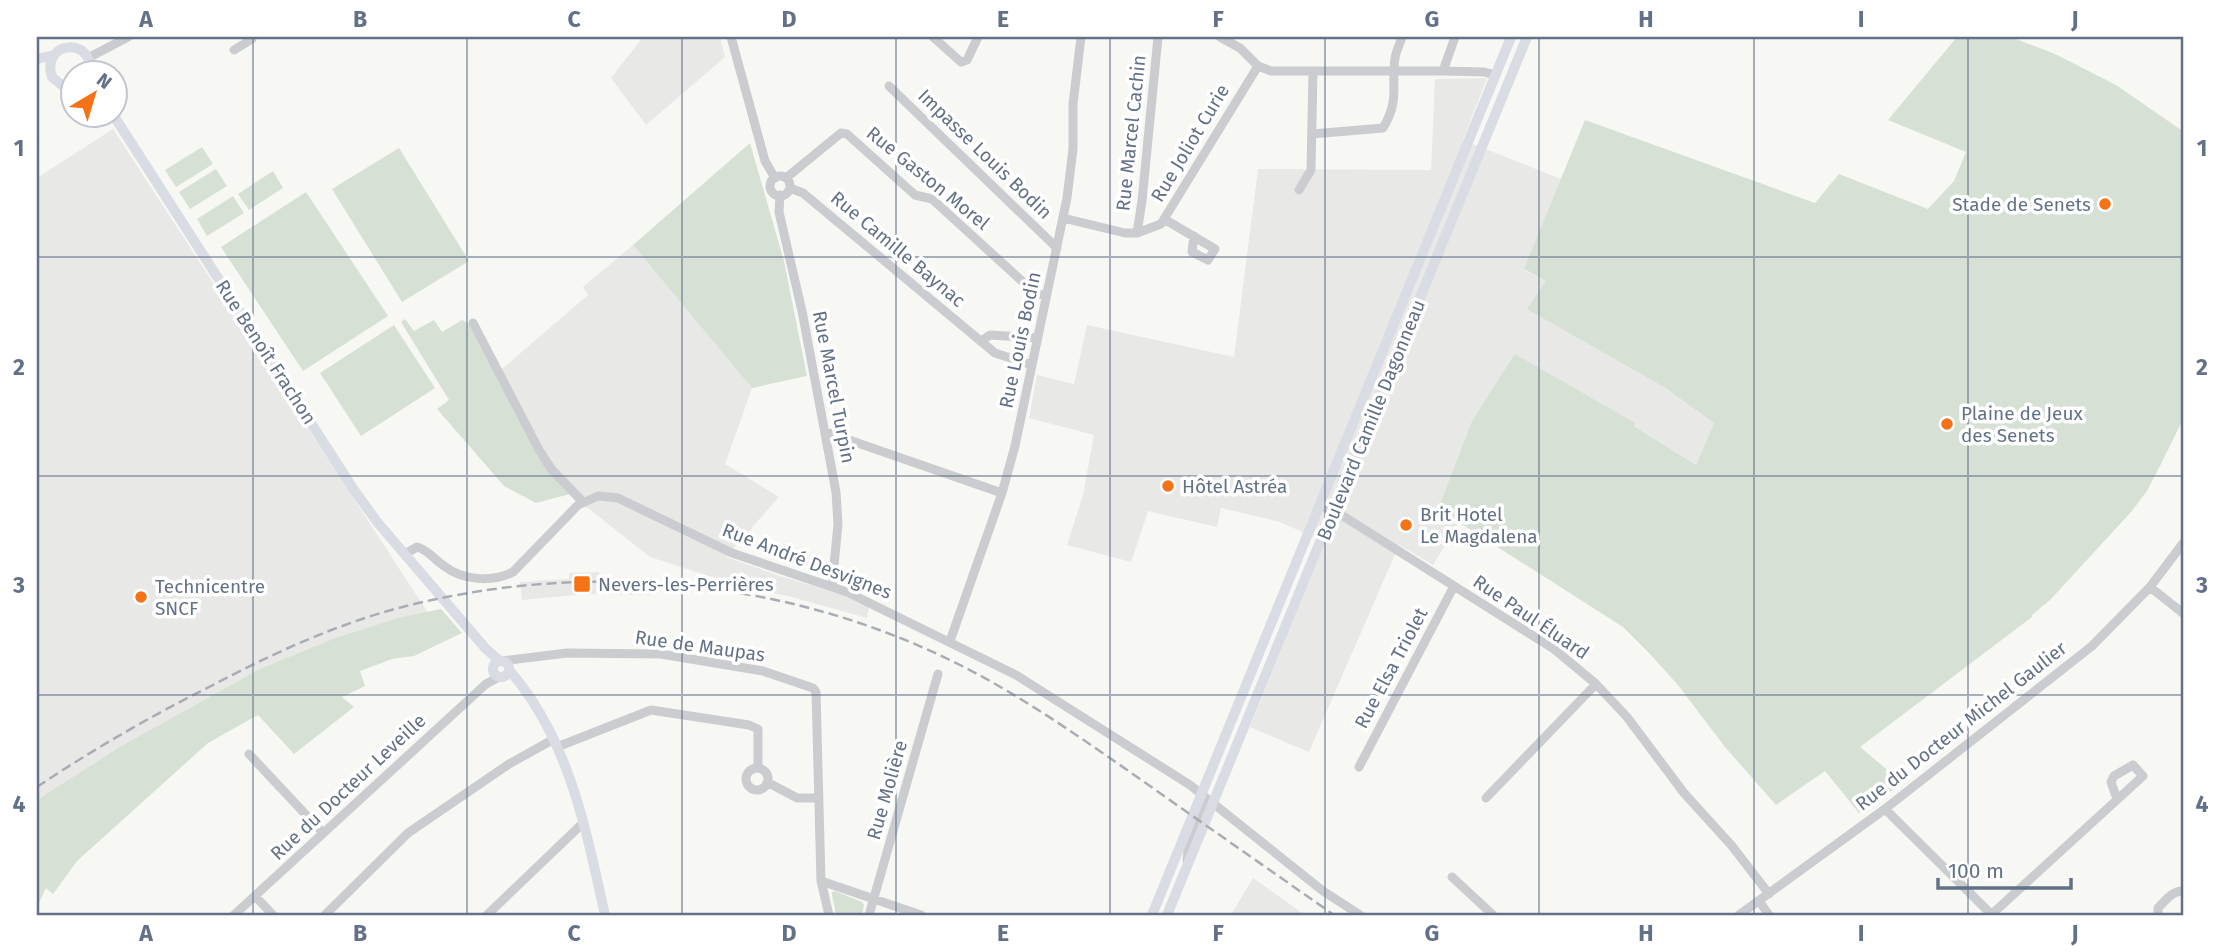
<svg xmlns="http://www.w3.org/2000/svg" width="2221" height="952" viewBox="0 0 2221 952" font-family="'Fira Sans',sans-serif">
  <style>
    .built { fill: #e8e8e7 }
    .green { fill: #d7e0d5 }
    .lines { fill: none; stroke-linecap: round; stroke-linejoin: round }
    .minor { stroke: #caccd0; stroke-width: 9 }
    .major { stroke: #d9dce2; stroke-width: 10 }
    .rail { stroke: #a8adb4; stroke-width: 2.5; stroke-dasharray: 10 5; stroke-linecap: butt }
    .grid { fill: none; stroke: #637188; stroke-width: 2; stroke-opacity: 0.55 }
    .poi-dot { fill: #f57216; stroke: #fff; stroke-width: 2.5 }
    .labels { text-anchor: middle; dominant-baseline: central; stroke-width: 7; stroke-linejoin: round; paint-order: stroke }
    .street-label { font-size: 19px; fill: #637188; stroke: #fff }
    .poi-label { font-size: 19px; fill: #637188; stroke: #fff; text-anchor: start }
    .neatline { fill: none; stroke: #637188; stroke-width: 2.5 }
    .grid-label { font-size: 23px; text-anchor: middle; font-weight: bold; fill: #637188 }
  </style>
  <rect width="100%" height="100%" fill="#f7f8f4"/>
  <path class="built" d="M 643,37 L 720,37 L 725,57 L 646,125 L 611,78 Z
    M 1487,78 L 1463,140 L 1561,179 L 1524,270 L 1546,281 L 1664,387 L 1714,423 L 1696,465 L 1633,425 L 1635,423 L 1472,421 L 1438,509 L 1459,523 L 1433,565 L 1399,545 L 1309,752 L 1250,727 L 1325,542 L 1280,522 L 1221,508 L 1217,527 L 1148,511 L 1131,562 L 1067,545 L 1083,495 L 1094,435 L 1029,418 L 1037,375 L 1074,384 L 1087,325 L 1234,357 L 1258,169 L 1431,170 L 1435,79 Z
    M 113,129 L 434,622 L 37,822 L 37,178 Z
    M 633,245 L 752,388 L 725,464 L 779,497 L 726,557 L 783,577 L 838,593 L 869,607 L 867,618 L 788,596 L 749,589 L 650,557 L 570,494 L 537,456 L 495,375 L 588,295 L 583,287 Z
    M 599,572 L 600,577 L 652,578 L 652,595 L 585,594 L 522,600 L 520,582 L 569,579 L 569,573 Z
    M 1253,878 L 1305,915 L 1231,915 Z"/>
  <path class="green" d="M 1957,37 L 2011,37 L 2055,54 L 2116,85 L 2184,132 L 2184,417 L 2163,460 L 2147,491 L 2131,512 L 2051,599 L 2032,615 L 2032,617 L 1860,747 L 1903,783 L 1859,813 L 1825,771 L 1776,805 L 1725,747 L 1678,685 L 1650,654 L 1623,627 L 1438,509 L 1472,421 L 1515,354 L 1635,423 L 1634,426 L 1696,465 L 1714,423 L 1664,387 L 1527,309 L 1546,281 L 1524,269 L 1585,120 L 1815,203 L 1839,174 L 1928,209 L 1954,181 L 1966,152 L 1888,120 Z
    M 750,143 L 784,261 L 807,376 L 752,388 L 633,245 Z
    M 202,147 L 213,164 L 176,187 L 165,170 Z
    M 399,148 L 469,261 L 402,302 L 332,189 Z
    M 216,169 L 227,186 L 190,209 L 179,192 Z
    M 273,171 L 283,188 L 249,210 L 238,194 Z
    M 306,192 L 388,316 L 303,371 L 221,247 Z
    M 233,196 L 244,213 L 207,236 L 197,219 Z
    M 405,319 L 414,331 L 434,320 L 442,332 L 462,320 L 468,323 L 537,456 L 570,494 L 536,503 L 504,486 L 437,409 L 449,400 L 401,322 Z
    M 394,325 L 435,388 L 361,436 L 320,373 Z
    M 441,609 L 462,633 L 414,656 L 392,659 L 360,671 L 365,686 L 342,697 L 354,707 L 294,754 L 258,715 L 208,743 L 77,861 L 53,894 L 46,888 L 37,907 L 38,893 L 37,800 L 120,747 L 260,669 L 333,639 L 398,618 Z
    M 835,891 L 862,902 L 864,905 L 862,915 L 836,915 L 832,895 L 832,892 Z"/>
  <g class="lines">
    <path class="minor" d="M 731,37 L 765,161 L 775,178
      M 933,37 L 961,62 L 967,60 L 978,37
      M 1220,37 L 1240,48 L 1258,66 L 1271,71 L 1443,71 L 1484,72 L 1496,75
      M 234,50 L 252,39 L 250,37
      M 88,58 L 128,37
      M 1443,71 L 1455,37
      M 889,86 L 1057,248
      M 1312,134 L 1383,128 C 1400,100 1391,87 1395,58 C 1396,51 1400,44 1402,37
      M770 186a10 10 0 1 1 20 0a10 10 0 1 1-20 0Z
      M 786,178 L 841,133 L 847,134 L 915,195 L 932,199 L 1034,292 L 1045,296
      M 790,188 L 803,193 L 995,353 L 1032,365
      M 1299,190 L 1311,170 L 1313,71
      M 780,195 L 779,212 L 802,311 L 836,492 L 838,524 L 832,586
      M 1063,218 L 1125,233 L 1137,233 L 1161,224 L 1258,66
      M 1164,219 L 1215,249 L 1208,260 L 1192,252 L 1194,236
      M 1137,233 L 1142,201 L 1158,37
      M 473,323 L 539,450 L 552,470 L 583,502
      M 981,341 L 990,335 L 1037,338
      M 826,432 L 1002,493
      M 1320,505 L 1343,516 L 1554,649 L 1596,684 L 1627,717 L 1684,793 L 1732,846 L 1769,894
      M 405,554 L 417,547 C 428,550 434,559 444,566 C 462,580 492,583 513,572 L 578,505 L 598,496 L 618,498 L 732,553 L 847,592 L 1016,675 L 1190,785 L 1323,891 L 1360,915
      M 2150,587 L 2184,614
      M 950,641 L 1002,493 L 1015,446 L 1067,198 L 1073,149 L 1073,104 L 1081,37
      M 502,661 L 567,653 L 661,654 L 763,671 L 813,688 L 816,692 L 821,881 L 829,915
      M 557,747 L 651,710 L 749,725 L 758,729 L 758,768
      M 249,754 L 323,833
      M 1359,767 L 1454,586
      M746 779a11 11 0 1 1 22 0a11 11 0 1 1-22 0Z
      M 767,782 L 797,798 L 819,798
      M 1486,798 L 1596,684
      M 1885,809 L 1992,915
      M 1187,861 L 1188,850 L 1206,804 L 1202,796
      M 1452,877 L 1493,915
      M 821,881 L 921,915
      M 255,896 L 273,915
      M 1759,901 L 1769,915
      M 234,915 L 486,684 L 499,677
      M 325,915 L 408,833 L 509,764 L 554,739
      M 487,915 L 583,823
      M 869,915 L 938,674
      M 1739,915 L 1885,809 L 2092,646 L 2150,587 L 2184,542
      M 1991,915 L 2143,776 L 2133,765 L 2114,776 L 2111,782 L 2117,799
      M 2158,915 L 2158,908 C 2166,900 2173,890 2184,891"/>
    <path class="major" d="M 37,59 L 54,55
      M 74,87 L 64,87 L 52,77 C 40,39 97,37 89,74
      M 114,116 L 354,490 L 378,523 L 486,649 L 500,661
      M493 669a8 8 0 1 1 16 0a8 8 0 1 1-16 0Z
      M 509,670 C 569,738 586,830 605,915
      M 1152,915 L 1511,37
      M 1167,915 L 1527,37"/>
    <path class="rail" d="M 37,787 C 92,750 151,716 211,686 C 281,649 354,616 432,600 C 607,562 797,583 958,664 C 1022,696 1081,738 1140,779 C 1205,825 1270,870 1334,915"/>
  </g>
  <path class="grid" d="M 253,37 L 253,915M 467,37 L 467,915M 682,37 L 682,915M 896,37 L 896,915M 1110,37 L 1110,915M 1325,37 L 1325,915M 1539,37 L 1539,915M 1754,37 L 1754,915M 1968,37 L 1968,915M 37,257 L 2184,257M 37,476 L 2184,476M 37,695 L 2184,695"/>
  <g class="poi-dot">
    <circle cx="2105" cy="204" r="7"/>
    <circle cx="1947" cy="424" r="7"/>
    <circle cx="1168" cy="486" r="7"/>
    <circle cx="1406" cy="525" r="7"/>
    <rect x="573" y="575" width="18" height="18" rx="3.5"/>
    <circle cx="141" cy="597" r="7"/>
  </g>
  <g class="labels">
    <g class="street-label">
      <text transform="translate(1131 133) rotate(-84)">Rue Marcel Cachin</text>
      <text transform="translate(1190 143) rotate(-59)">Rue Joliot Curie</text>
      <text transform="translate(985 154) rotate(44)">Impasse Louis Bodin</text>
      <text transform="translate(928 178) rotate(39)">Rue Gaston Morel</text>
      <text transform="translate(898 249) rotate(40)">Rue Camille Baynac</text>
      <text transform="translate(1020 340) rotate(-78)">Rue Louis Bodin</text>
      <text transform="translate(266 352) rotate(57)">Rue Benoît Frachon</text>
      <text transform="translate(834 387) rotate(79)">Rue Marcel Turpin</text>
      <text transform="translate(1371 420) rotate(-68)">Boulevard Camille Dagonneau</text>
      <text transform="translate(807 561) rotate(21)">Rue André Desvignes</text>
      <text transform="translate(1531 617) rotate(34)">Rue Paul Éluard</text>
      <text transform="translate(700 646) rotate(8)">Rue de Maupas</text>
      <text transform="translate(1391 668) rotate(-62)">Rue Elsa Triolet</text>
      <text transform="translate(1961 726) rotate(-38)">Rue du Docteur Michel Gaulier</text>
      <text transform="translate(348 787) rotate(-43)">Rue du Docteur Leveille</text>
      <text transform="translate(887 790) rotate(-74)">Rue Molière</text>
    </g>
    <g class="poi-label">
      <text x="2091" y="204" text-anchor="end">Stade de Senets</text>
      <text x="1961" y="413">Plaine de Jeux<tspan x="1961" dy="22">des Senets</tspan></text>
      <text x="1182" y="486">Hôtel Astréa</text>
      <text x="1420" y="514">Brit Hotel<tspan x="1420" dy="22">Le Magdalena</tspan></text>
      <text x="598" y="584">Nevers-les-Perrières</text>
      <text x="155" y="586">Technicentre<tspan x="155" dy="22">SNCF</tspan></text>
    </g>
  </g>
  <rect width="2221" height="952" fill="none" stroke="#ffffff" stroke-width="77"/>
  <g transform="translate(94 94) rotate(38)"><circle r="33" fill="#ffffff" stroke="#c1c6cf" stroke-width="2"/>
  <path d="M0-5L12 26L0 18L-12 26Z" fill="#f57216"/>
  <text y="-10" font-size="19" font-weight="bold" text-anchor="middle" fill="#637188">N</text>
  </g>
  <path d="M1938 878v10h133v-10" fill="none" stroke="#637188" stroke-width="3.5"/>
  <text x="1948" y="878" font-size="21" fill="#637188" stroke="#ffffff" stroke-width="5" paint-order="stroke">100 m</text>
  <rect x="38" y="38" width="2144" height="876" class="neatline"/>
  <g class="grid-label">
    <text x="146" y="27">A</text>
    <text x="360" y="27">B</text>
    <text x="574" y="27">C</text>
    <text x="789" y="27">D</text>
    <text x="1003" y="27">E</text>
    <text x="1218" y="27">F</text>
    <text x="1432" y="27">G</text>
    <text x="1646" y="27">H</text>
    <text x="1861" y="27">I</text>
    <text x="2075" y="27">J</text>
    <text x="19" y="156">1</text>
    <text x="2202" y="156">1</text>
    <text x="19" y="375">2</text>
    <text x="2202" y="375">2</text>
    <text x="19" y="593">3</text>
    <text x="2202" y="593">3</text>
    <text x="19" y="812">4</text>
    <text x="2202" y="812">4</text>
    <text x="146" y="941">A</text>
    <text x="360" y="941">B</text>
    <text x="574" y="941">C</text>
    <text x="789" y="941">D</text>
    <text x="1003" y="941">E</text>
    <text x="1218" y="941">F</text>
    <text x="1432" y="941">G</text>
    <text x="1646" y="941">H</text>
    <text x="1861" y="941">I</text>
    <text x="2075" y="941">J</text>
  </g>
</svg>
